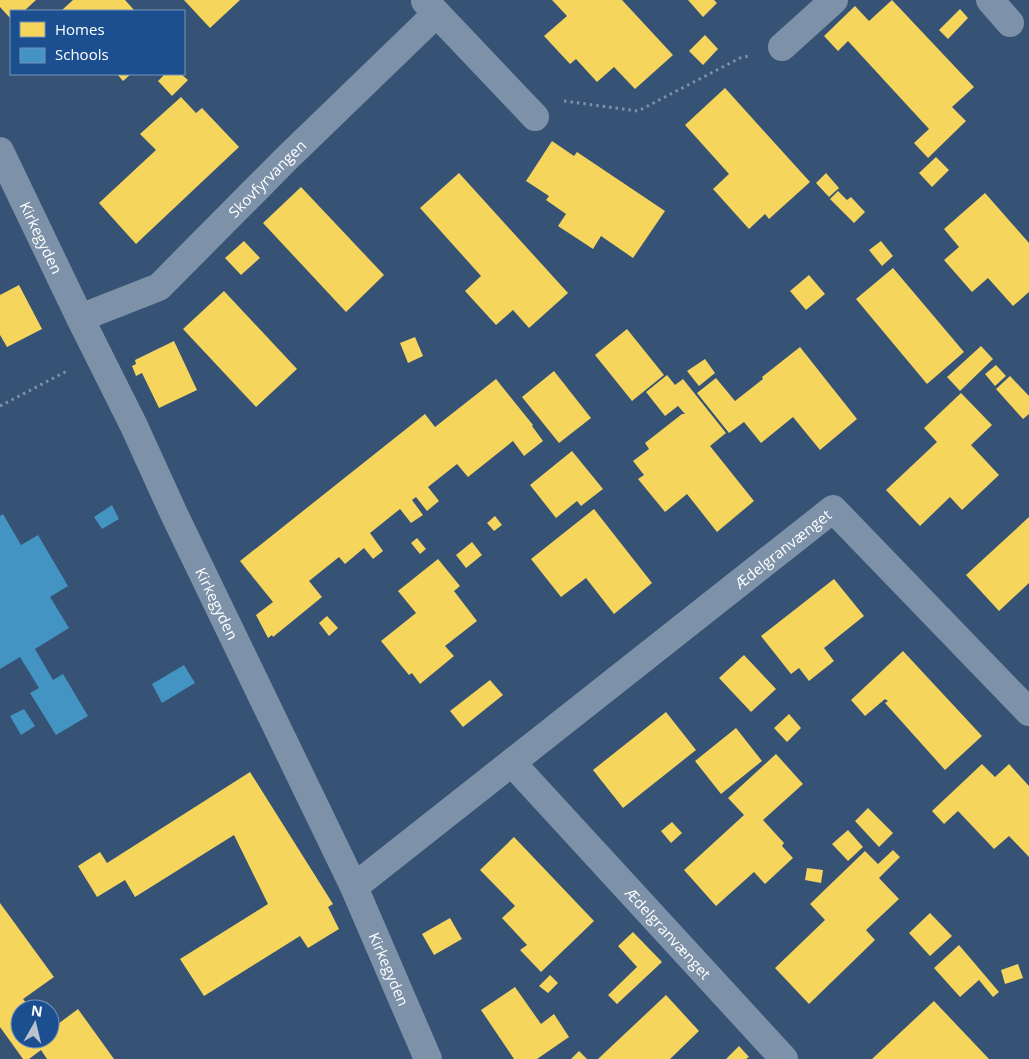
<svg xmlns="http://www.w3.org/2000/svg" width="1029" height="1059" viewBox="0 0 1029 1059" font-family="'Open Sans',sans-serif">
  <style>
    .homes { fill: #f6d55c }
    .schools { fill: #4393c3 }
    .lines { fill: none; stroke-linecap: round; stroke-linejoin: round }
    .path { stroke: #7d92a8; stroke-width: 3; stroke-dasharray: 2.5 4; stroke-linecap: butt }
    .minor { stroke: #7d92a8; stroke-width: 28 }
    .labels { text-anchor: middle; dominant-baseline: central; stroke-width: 5; stroke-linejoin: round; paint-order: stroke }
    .street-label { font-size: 15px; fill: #fff; stroke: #1b4f8f }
  </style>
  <rect width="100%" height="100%" fill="#365274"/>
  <path class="homes" d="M 0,0 L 36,0 L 24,11 L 11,11 L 11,19 L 0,7 Z
    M 73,0 L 125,0 L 135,11 L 61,11 Z
    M 184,0 L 240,0 L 210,28 Z
    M 552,0 L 622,0 L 673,55 L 635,89 L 614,67 L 597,82 L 576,59 L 570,64 L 544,36 L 567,16 Z
    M 688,0 L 714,0 L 717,3 L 703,17 Z
    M 892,0 L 974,87 L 952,107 L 966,121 L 928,158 L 914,143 L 929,129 L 848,41 L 838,51 L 824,36 L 855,6 L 869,21 Z
    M 960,9 L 968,18 L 948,39 L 939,30 Z
    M 705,35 L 718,49 L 703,65 L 689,51 Z
    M 117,74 L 131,74 L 123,81 Z
    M 165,74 L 181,74 L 188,80 L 172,96 L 158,81 Z
    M 725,88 L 810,182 L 769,219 L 765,214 L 749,229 L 713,189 L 729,174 L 685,125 Z
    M 181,97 L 196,113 L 202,108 L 239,147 L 136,244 L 99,203 L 156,150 L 140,134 Z
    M 552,141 L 574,156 L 577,152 L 665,211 L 633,258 L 601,236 L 593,249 L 558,226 L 566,214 L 546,200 L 549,196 L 526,181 Z
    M 936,157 L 949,170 L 932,187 L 919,173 Z
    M 459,173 L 568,293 L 529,328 L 513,310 L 496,325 L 465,291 L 481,276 L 420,208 Z
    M 826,173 L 839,188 L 829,197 L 816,183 Z
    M 301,187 L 384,275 L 346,312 L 263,223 Z
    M 838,191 L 847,200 L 851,197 L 865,212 L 854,223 L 830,199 Z
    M 985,193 L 1029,243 L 1029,292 L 1013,306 L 988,278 L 972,292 L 944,260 L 959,247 L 944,229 Z
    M 244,241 L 260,258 L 241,275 L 225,258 Z
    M 881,241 L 893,256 L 882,266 L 869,250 Z
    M 893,268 L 964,352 L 927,384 L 856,299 Z
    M 809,275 L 825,294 L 806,310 L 790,291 Z
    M 19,285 L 42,329 L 7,347 L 0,335 L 0,295 Z
    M 224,291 L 297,369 L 256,407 L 183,329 Z
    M 627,329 L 664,375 L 632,401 L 595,355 Z
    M 415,337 L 423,356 L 408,363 L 400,343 Z
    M 174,341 L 197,390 L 159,408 L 142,373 L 136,376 L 132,366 L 136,364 L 135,360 Z
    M 981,346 L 993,359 L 960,391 L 947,377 Z
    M 800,347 L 857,419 L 820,450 L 793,417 L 761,443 L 744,422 L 729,433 L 697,393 L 716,378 L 735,401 L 763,379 L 762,377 Z
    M 705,359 L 715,373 L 699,386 L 687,371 Z
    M 996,365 L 1006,376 L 995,386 L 985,374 Z
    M 554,371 L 591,418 L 559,443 L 522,397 Z
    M 667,375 L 675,385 L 683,379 L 726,433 L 710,446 L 754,501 L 717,532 L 687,494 L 665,512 L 638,479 L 644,475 L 633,461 L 649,449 L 645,443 L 682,414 L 685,414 L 678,406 L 665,416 L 646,392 Z
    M 1010,376 L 1029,396 L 1029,414 L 1023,419 L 996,389 Z
    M 496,379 L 533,425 L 532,426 L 543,441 L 524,456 L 513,441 L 468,477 L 457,464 L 428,487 L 439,501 L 427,511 L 416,497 L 412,500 L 423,515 L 411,523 L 400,509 L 370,533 L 383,551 L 373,559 L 364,548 L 345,564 L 339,557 L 309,581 L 322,597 L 273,637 L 272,635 L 268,638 L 256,615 L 273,602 L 240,561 L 425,414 L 435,427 Z
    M 961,393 L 992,425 L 971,445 L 999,475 L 962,510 L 950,497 L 920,526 L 886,490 L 937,442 L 924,428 Z
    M 572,451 L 603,489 L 581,506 L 577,501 L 556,518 L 530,485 Z
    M 594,509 L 652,583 L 614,614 L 586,578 L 561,597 L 531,559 Z
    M 495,516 L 502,525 L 494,531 L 487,523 Z
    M 1029,517 L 1029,583 L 999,611 L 966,575 Z
    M 417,538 L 426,549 L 420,554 L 411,543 Z
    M 472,542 L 482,555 L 466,568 L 456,555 Z
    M 438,559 L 460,586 L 454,591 L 477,621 L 445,646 L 454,656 L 420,684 L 412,673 L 409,675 L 381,641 L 416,613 L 398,591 Z
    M 834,579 L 864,616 L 824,648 L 834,661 L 809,681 L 799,668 L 791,674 L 761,636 Z
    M 327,616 L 338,628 L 329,636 L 319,623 Z
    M 903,651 L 982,736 L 945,770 L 885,703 L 888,701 L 885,699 L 865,716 L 851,700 Z
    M 744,655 L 776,689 L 751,712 L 719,678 Z
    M 490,680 L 503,695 L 463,727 L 450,711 Z
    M 666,712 L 696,750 L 623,808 L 593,770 Z
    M 789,714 L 801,728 L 787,742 L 774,728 Z
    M 736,728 L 762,761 L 721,794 L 695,761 Z
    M 776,754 L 803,784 L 763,820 L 784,843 L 782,846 L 793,858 L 765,884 L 754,872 L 716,906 L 684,870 L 744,815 L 728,798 Z
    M 982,764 L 995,777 L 1009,764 L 1029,786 L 1029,857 L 1009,836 L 994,849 L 958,811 L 944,824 L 932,811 Z
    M 250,772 L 333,904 L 328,907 L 339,929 L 308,948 L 300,936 L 204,996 L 180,959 L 268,904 L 234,835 L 135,897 L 125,880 L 97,897 L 78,866 L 100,852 L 107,863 Z
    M 868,808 L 893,833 L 879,847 L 855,821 Z
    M 672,822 L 682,833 L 671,843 L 661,831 Z
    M 848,830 L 863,847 L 848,861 L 832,844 Z
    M 514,837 L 594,921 L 541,972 L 520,950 L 527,945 L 502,918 L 515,906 L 480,870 Z
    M 893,850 L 900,857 L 879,878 L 899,899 L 866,930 L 875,940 L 809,1004 L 775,968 L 825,920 L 810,904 L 865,851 L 878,864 Z
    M 807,868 L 823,870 L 821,883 L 805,880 Z
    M 0,903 L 54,977 L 23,999 L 31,1009 L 20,1009 L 20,1039 L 50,1039 L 50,1030 L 78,1009 L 114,1059 L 47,1059 L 41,1050 L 29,1059 L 23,1059 L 0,1027 Z
    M 930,913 L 952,936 L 930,956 L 909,933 Z
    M 450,918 L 462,939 L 434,955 L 422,934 Z
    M 633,932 L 662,962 L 617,1004 L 608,995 L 637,967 L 618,946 Z
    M 959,945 L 999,992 L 993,997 L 979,980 L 960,997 L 934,968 Z
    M 1018,964 L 1023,978 L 1005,984 L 1001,970 Z
    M 550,975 L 558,983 L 548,993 L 539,986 Z
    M 515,987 L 541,1024 L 554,1014 L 569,1037 L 537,1059 L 514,1059 L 481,1010 Z
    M 666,995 L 699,1031 L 670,1059 L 598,1059 Z
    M 934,1001 L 989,1059 L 872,1059 Z
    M 739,1046 L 749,1057 L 746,1059 L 726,1059 Z
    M 579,1051 L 587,1059 L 571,1059 Z"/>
  <path class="schools" d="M 112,505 L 119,519 L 102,529 L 94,517 Z
    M 3,514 L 21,545 L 38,535 L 68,586 L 50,597 L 69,628 L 35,649 L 53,680 L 63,674 L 88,716 L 56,735 L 30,693 L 39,688 L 20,657 L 0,669 L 0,516 Z
    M 184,665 L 195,683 L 162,703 L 152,684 Z
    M 24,709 L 35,726 L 21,735 L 10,716 Z"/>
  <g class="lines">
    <path class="path" d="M 564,101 L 638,111 L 740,58 L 749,56
      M 0,406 L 69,370"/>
    <g class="minor">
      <path d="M 990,0 L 1010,23"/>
      <path d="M 425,1 L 535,117"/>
      <path d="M 782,47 L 834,0"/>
      <path id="s1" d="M 0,151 L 80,318 L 134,426 L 174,514 L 354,887 L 428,1059"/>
      <path id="s2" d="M 80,318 L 159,287 L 287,158 L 436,14"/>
      <path id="s3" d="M 512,763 L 784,1059"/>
      <path id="s4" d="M 354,887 L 833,509 L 1029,712"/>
    </g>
  </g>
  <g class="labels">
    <g class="street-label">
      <text stroke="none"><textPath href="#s2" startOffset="238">Skovfyrvangen</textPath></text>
      <text stroke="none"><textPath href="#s1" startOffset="96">Kirkegyden</textPath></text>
      <text stroke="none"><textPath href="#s4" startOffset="546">Ædelgranvænget</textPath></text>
      <text stroke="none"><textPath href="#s1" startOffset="502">Kirkegyden</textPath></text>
      <text stroke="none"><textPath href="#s3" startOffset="231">Ædelgranvænget</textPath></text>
      <text stroke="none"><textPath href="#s1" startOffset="906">Kirkegyden</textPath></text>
    </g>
  </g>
  <rect x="10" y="10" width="175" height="65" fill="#1b4f8f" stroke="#7695bc"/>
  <rect x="20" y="22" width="25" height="15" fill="#f6d55c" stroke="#7695bc"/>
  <text x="55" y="35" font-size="15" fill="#ffffff">Homes</text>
  <rect x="20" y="48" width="25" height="15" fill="#4393c3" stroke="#7695bc"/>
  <text x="55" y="60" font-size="15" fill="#ffffff">Schools</text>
  <g transform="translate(35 1024) rotate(8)"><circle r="24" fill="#1b4f8f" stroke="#7695bc"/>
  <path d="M0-4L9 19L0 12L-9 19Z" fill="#b9c2ce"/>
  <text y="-8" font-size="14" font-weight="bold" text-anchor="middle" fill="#ffffff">N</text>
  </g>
</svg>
